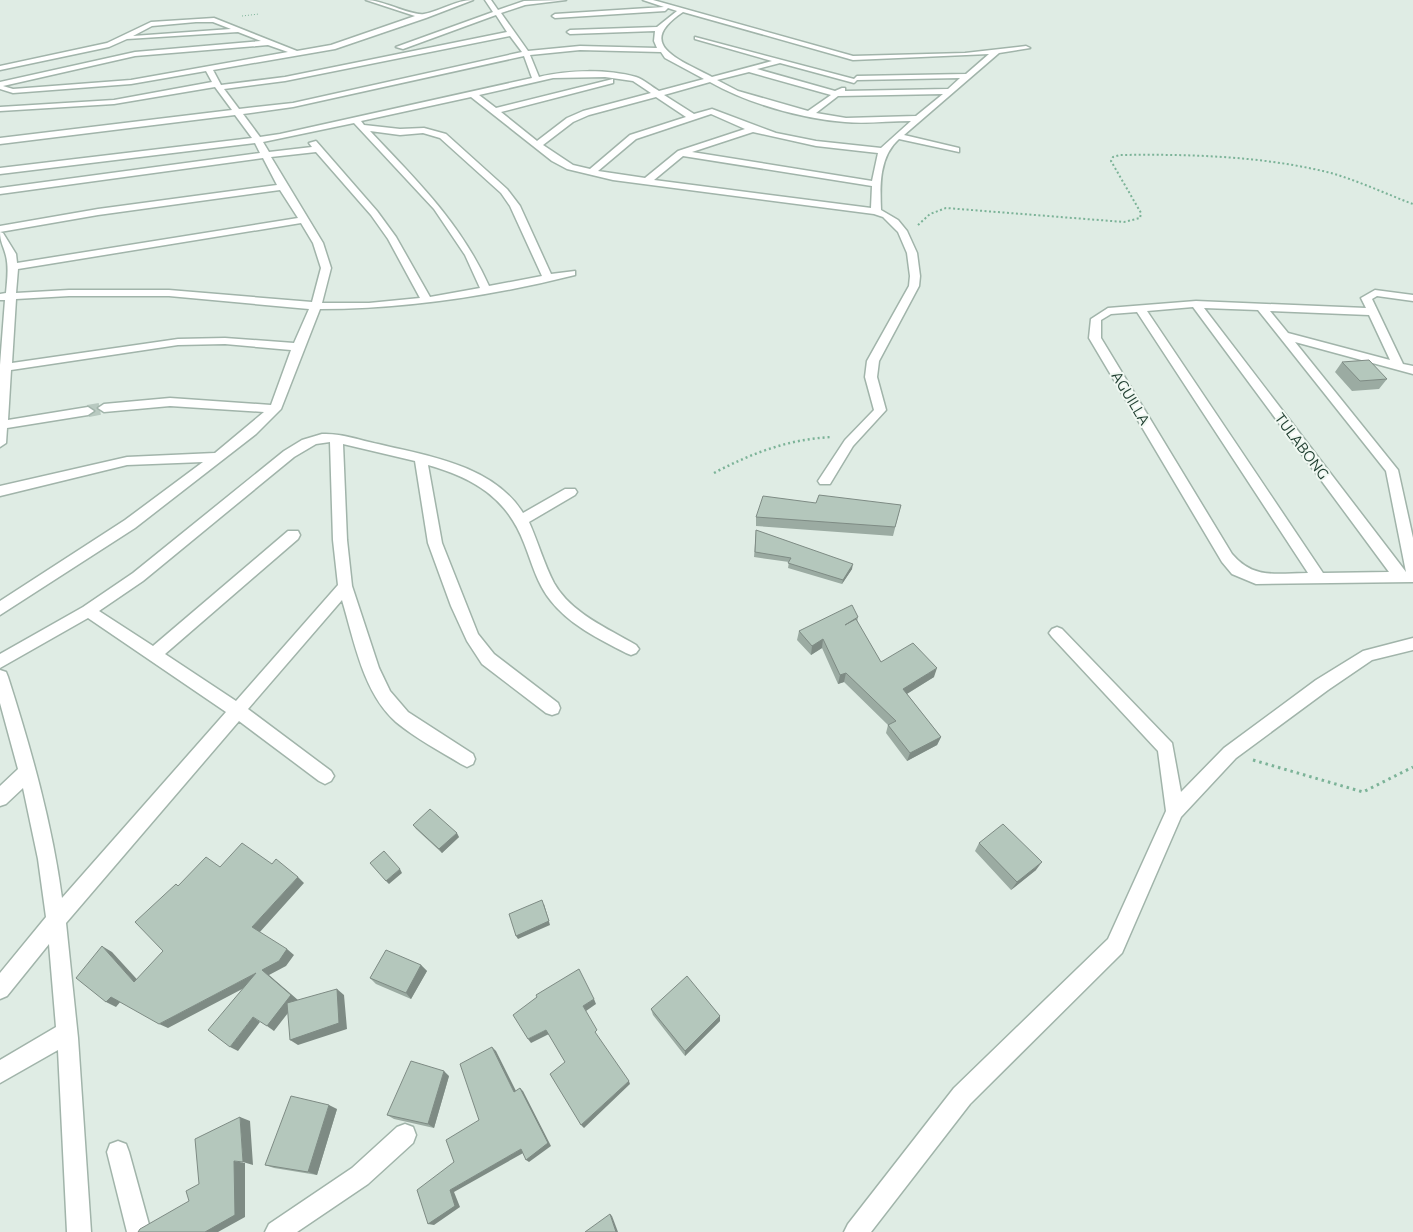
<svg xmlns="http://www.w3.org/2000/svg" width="1413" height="1232" viewBox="0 0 1413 1232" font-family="Ubuntu,sans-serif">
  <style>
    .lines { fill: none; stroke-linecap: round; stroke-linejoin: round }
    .minor-tunnel { stroke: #b8c9c0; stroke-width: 12; stroke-dasharray: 12 6; stroke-linecap: butt }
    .minor-casing { stroke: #a1b4aa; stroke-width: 3 }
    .path-far3 { stroke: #7cb398; stroke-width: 1; stroke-dasharray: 1 2; stroke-linecap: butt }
    .path-far2 { stroke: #7cb398; stroke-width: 2; stroke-dasharray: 2 2.5; stroke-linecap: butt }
    .path-far1 { stroke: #7cb398; stroke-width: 2.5; stroke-dasharray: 2 3; stroke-linecap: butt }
    .path { stroke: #7cb398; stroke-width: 3; stroke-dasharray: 2.5 4; stroke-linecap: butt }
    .minor { fill: #fff; fill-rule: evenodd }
    .wall { fill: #9baba2 }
    .shaded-wall { fill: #7e8b84 }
    .building { fill: #b4c7bc; stroke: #7e8b84 }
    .labels { text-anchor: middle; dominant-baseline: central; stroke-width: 4; stroke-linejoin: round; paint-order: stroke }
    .street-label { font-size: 15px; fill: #1e3d2f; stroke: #f0f8f2 }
  </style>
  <rect width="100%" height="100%" fill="#dfece4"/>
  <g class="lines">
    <path class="minor-tunnel" d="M 88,411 L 104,408"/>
    <g class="minor-casing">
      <path id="minor" d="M 366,0 C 383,0 411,16 424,14 C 441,11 455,0 473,0 L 426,18 L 335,49 L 213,70 L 221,85 L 285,77 L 507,32 L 496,15 L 403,49 L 396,47 L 493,12 L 485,0 L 491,0 L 498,10 L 524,1 L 566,0 L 525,5 L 501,13 L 528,51 L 580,46 L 657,48 L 654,41 L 655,31 L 570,34 L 567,32 L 570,30 L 657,27 L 677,11 L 668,8 L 665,11 L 555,18 L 552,16 L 555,14 L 664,7 L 643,0 L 653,0 L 853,56 L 965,53 L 1026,46 L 1030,48 L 999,53 L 904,135 L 959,148 L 959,152 L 899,139 C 879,157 880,185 881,210 L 898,220 L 907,231 L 917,253 L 920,276 L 919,286 L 879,361 L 877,377 L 886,410 L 853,446 L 830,484 L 820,484 L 818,481 L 845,440 L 874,410 L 865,377 L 867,361 L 909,286 L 910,276 L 907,253 L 898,232 L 883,217 L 874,214 L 613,180 L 567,169 L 552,161 L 471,97 L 361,121 L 364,125 L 400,129 L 424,128 L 446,134 L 507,189 L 520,206 L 551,274 L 575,271 L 575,275 C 491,296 406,309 320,309 L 281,409 L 256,434 L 135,528 L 0,615 L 0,601 L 125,520 L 203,462 L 127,465 L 0,496 L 0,486 L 127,457 L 215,453 L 264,412 L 170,406 L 104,412 L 98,408 L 104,404 L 170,398 L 271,405 L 291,350 L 225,344 L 178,345 L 11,370 L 8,420 L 88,407 L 94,411 L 88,415 L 7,428 L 6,443 L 0,447 L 0,365 L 5,300 L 0,300 L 0,294 L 6,293 C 7,281 9,268 6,256 C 4,247 0,242 0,232 L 3,233 L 16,254 L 17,263 L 298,218 L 280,190 L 98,215 L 0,232 L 0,226 L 98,209 L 277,185 L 263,158 L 0,194 L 0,188 L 260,153 L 255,143 L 0,174 L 0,168 L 252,138 L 235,115 L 0,144 L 0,138 L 232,110 L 215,87 L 114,104 L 0,111 L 0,107 L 114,100 L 212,82 L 206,71 L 131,84 L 13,93 L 0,89 L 0,82 L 135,52 L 261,41 L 238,32 L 127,39 L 109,47 L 0,70 L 0,66 L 107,43 L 151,22 L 214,18 L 297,51 L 331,45 L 415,16 ZM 683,12 L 853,60 L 989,54 L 966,74 L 857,76 L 854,79 L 695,37 L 695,39 L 772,61 L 712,77 C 681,60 633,45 683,12 ZM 196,22 L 213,22 L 231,29 L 133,36 L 152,26 ZM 510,36 L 522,52 L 293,103 L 239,109 L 224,89 L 285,81 ZM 268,45 L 288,52 L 131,80 L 13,89 L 3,86 L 135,56 ZM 580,50 L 661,52 L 665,58 L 704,79 L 659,91 C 652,87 643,79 636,77 C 607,69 568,70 539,77 L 530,55 ZM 524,56 L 532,78 L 280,134 L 260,137 L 243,114 L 293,107 ZM 780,63 L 854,83 L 857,80 L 960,78 L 948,89 L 845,91 L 845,88 L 842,88 L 835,91 L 757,69 ZM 749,72 L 831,95 L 808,111 L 738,91 L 717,80 ZM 605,77 L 633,81 L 651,93 L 583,111 L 567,118 L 537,141 L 501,112 L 613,83 L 613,79 L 496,108 L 479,95 L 553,78 ZM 710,82 C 747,103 802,119 845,122 C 866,124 889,121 911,121 L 881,148 L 816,141 L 776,133 L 712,109 L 694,114 L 664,95 ZM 943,94 L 916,116 L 846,118 L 816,113 L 838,96 ZM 656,97 L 686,117 L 630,135 L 590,169 L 573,165 L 543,145 L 573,122 L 589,115 ZM 711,114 L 745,129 L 678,151 L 645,178 L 598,171 L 636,139 ZM 354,123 L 434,209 L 465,255 L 480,288 L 430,297 L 396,237 L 377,211 L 316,141 L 309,143 L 312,147 L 269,152 L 263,142 ZM 370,131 L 400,135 L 423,133 L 440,138 L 501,193 L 510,206 L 542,276 L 489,286 C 460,222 417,181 370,131 ZM 753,132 L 816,146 L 878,153 L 872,181 L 692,152 ZM 316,152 L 371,215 L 388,239 L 420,298 L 369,303 L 322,303 L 331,268 L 323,243 L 271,157 ZM 683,156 L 872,186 L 871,208 L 654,180 ZM 301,223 L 313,243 L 321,268 L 312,302 L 169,290 L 69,290 L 16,293 L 18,269 ZM 69,296 L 169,296 L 309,309 L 294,343 L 225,338 L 178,339 L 12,363 L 16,299 Z
        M 1375,290 L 1413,295 L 1413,301 L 1377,296 L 1372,299 L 1403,364 L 1413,366 L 1413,374 L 1295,342 L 1398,470 L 1413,538 L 1413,582 L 1256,584 L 1232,574 L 1222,562 L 1089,338 L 1091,319 L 1108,308 L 1196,301 L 1366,308 L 1361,298 ZM 1193,307 L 1389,572 L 1323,573 L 1147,311 ZM 1204,308 L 1258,310 L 1386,471 L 1406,572 ZM 1270,311 L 1369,315 L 1390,360 L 1288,333 ZM 1137,312 L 1308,573 C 1277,573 1254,580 1232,554 L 1101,338 L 1101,320 L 1111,314 Z
        M 322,434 C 341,433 359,440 378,444 C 428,456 493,465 523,513 L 565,489 L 575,489 L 577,492 L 575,495 L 529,522 C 538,542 544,564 554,583 C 571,613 607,628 636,645 L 639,649 L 636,653 L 631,655 L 626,653 C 599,639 570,625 551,601 C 537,584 532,563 524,543 C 507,498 474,478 428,465 L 442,543 L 478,634 L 494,654 L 558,703 L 560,708 L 558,713 L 552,715 L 546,713 L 482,664 L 467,641 L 451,606 L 428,543 L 415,461 L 343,444 L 347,540 L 352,586 L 379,668 L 390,691 L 408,712 L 473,754 L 475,759 L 473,764 L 467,767 L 461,764 C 440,751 415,738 396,722 C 363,693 354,640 342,600 L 248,709 L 331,771 L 334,776 L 331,781 L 325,784 L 319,781 L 239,721 L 66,923 L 78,1038 L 91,1232 L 67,1232 L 58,1050 L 0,1083 L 0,1060 L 56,1027 L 49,944 L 7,996 L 0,999 L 0,973 L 46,917 L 38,859 L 23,788 L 6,804 L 0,806 L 0,786 L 18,769 L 0,703 L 0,670 L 6,672 L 8,677 C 31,749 52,823 62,898 L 226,712 L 88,618 L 0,668 L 0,654 L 83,607 L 133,573 L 284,451 L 302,440 ZM 330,442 L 333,540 L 338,585 L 236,701 L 165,654 L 298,539 L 300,535 L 298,531 L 288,531 L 153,646 L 99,611 L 143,581 L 294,457 L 316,444 Z
        M 1057,627 L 1062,629 L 1172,743 L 1181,792 L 1224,748 L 1316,680 L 1363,651 L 1413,638 L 1413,650 L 1372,660 L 1328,690 L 1236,758 L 1181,817 L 1122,953 L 970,1104 L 871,1232 L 844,1232 L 848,1224 L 954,1088 L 1108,939 L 1166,811 L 1158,751 L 1052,637 L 1049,633 L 1052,629 Z
        M 405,1124 L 413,1127 L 416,1135 L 413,1143 L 368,1184 L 297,1232 L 265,1232 L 269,1224 L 352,1168 L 397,1127 Z
        M 118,1141 L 126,1144 L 129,1152 L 151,1232 L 127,1232 L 107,1152 L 110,1144 Z"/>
    </g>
    <path class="path-far3" d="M 242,16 L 259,14"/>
    <path class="path-far2" d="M 918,225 L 930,214 L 946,208 L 1124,222 L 1140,218 L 1141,213 L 1111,161 L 1113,157 L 1120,155 C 1191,154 1263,156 1331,173 C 1359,181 1386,194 1413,204"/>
    <path class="path-far1" d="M 714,473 C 752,453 789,439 832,437"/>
    <path class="path" d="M 1253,760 L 1363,792 L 1413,767"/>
    <use href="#minor" class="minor"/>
  </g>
  <path class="wall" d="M 1342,362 L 1387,379 L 1379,389 L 1352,391 L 1335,372 Z
    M 816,503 L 901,505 L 893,536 L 756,526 L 756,517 Z
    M 756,530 L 852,569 L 842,584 L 788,568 L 789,562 L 754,557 Z
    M 858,617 L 857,622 L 881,662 L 934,677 L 907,694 L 941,737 L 937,745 L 907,761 L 886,733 L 888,725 L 844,682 L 838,684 L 822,648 L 811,655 L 797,640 L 799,631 Z
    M 413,825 L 459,837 L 442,853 L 416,829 Z
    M 979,843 L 1036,870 L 1011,890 L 975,851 Z
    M 421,965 L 427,971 L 411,999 L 376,984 L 370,978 Z
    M 651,1009 L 720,1021 L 685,1056 L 653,1015 Z
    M 449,1076 L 434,1128 L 394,1119 L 387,1115 Z
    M 337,1109 L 317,1175 L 274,1168 L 265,1165 Z"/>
  <path class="shaded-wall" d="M 853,564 L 852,569 L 842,584 L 843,580 Z
    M 823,639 L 822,648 L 811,655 L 812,646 Z
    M 937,668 L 934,677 L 900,698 L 903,689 Z
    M 846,673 L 844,682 L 838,684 L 840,675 Z
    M 941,737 L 937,745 L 907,761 L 910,753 Z
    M 457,833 L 459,837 L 442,853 L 439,849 Z
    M 1042,862 L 1036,870 L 1011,890 L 1017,882 Z
    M 400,869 L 402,873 L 389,884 L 386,881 Z
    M 298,877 L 304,883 L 259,933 L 252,927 Z
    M 544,904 L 550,925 L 518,939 L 516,936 Z
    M 102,946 L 112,952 L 144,987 L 134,982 Z
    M 287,949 L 294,955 L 286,966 L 269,975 L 298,1000 L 274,1031 L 267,1026 L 262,970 Z
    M 421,965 L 427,971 L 411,999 L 406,993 Z
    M 256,973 L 263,978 L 168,1028 L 159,1024 Z
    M 337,989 L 344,995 L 347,1029 L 298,1045 L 290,1040 Z
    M 111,997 L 121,1001 L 116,1007 L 106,1002 Z
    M 594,999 L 596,1004 L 586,1011 L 583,1006 Z
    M 720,1016 L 720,1021 L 685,1056 L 685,1051 Z
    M 253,1017 L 260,1022 L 238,1051 L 230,1047 Z
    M 546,1030 L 549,1034 L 531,1043 L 528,1039 Z
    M 492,1047 L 496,1051 L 518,1095 L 514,1092 Z
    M 444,1071 L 449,1076 L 434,1128 L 428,1124 Z
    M 629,1081 L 630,1084 L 584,1128 L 581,1125 Z
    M 520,1088 L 523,1091 L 551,1146 L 529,1162 L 526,1160 Z
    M 329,1105 L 337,1109 L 317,1175 L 308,1172 Z
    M 240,1117 L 250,1121 L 253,1165 L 243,1162 Z
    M 521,1149 L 525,1152 L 454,1192 L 460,1207 L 434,1225 L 428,1224 L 450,1190 Z
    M 234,1161 L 245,1163 L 245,1217 L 218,1232 L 205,1232 Z
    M 610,1214 L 612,1216 L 618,1232 L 616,1232 Z"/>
  <path class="building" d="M 1369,360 L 1387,379 L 1360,381 L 1342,362 Z
    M 819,495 L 901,505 L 895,527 L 756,517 L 763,496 L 816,503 Z
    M 756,530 L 853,564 L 843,580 L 788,563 L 791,558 L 755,552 Z
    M 852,605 L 858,617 L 845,625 L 856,619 L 881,662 L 913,643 L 937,668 L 903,689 L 941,737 L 910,753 L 888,725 L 896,721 L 846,673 L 840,675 L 823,639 L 812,646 L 799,631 Z
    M 430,809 L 457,833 L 439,849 L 413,825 Z
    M 1003,824 L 1042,862 L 1017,882 L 979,843 Z
    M 242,843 L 272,864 L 276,859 L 298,877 L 252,927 L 287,949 L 279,961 L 262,970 L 291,995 L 267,1026 L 253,1017 L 230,1047 L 208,1030 L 256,973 L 159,1024 L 111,997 L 106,1002 L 76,978 L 102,946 L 134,982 L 163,951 L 135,922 L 176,884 L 178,886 L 206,857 L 220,867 Z
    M 384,851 L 400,869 L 386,881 L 370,863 Z
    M 542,900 L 549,921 L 516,936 L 509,914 Z
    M 386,950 L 421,965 L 406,993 L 370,978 Z
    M 579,969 L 594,999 L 583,1006 L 597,1030 L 595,1032 L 629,1081 L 581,1125 L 550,1074 L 565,1062 L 546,1030 L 528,1039 L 513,1015 L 537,997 L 536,995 Z
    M 687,976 L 720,1016 L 685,1051 L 651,1009 Z
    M 337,989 L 339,1023 L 290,1040 L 287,1003 Z
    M 492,1047 L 514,1092 L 520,1088 L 548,1143 L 526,1160 L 521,1149 L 450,1190 L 455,1206 L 428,1224 L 417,1190 L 454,1162 L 446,1140 L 479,1120 L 460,1064 Z
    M 411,1061 L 444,1071 L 428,1124 L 387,1115 Z
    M 291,1096 L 329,1105 L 308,1172 L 265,1165 Z
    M 240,1117 L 243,1162 L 234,1161 L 235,1215 L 205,1232 L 138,1232 L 140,1229 L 189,1201 L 186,1191 L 199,1184 L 195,1139 Z
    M 610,1214 L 616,1232 L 585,1232 Z"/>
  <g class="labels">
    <g class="street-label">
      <text transform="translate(1131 398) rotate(59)">AGUILLA</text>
      <text transform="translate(1302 446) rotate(53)">TULABONG</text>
    </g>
  </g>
</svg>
